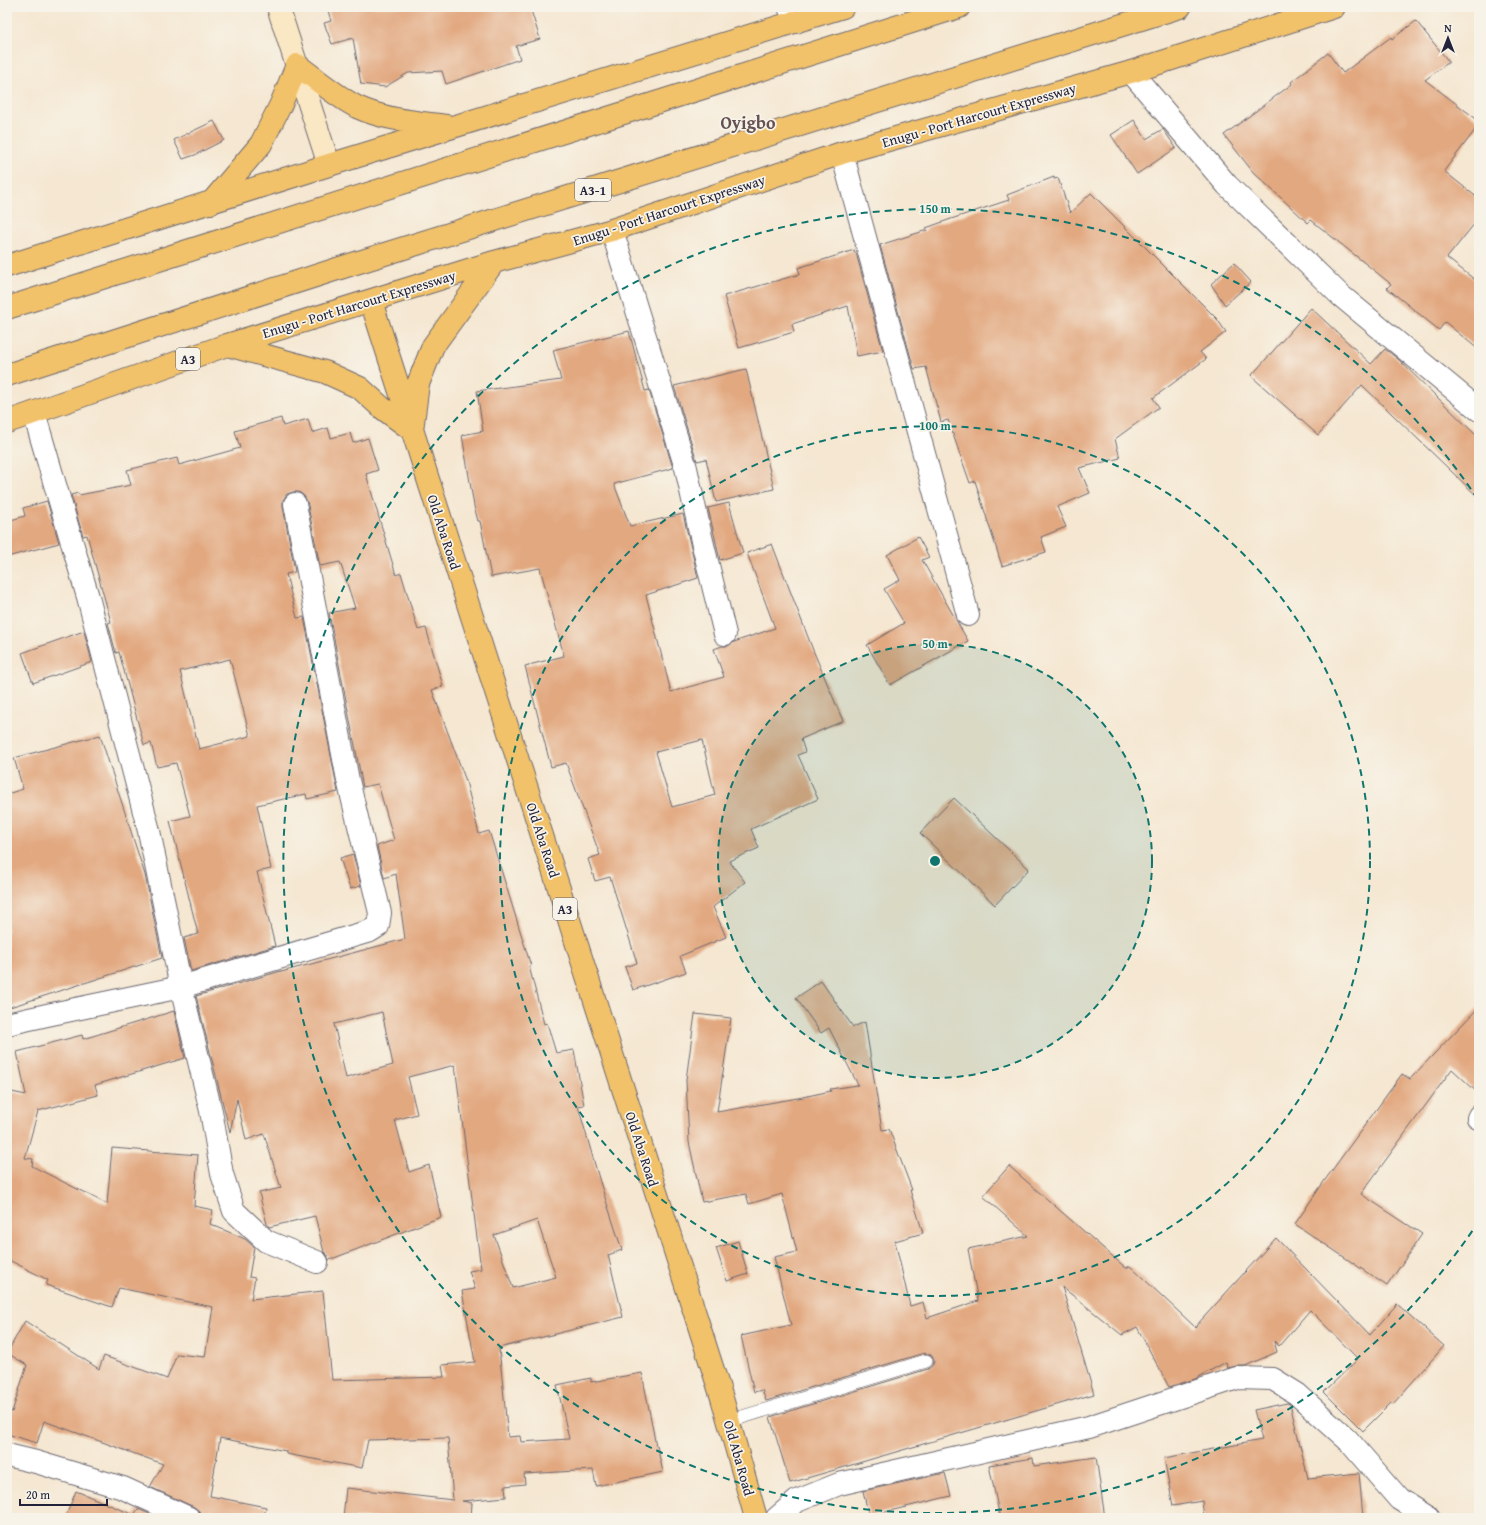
<svg xmlns="http://www.w3.org/2000/svg" width="1486" height="1525" viewBox="0 0 1486 1525" font-family="'Gentium Book Plus',serif">
  <style>
    .building { fill: #e2a880; fill-rule: evenodd }
    .lines { fill: none; stroke-linecap: round; stroke-linejoin: round }
    .lane-casing { stroke: #6c6770; stroke-width: 14 }
    .street-casing { stroke: #6c6770; stroke-width: 24 }
    .secondary-casing { stroke: #6c6770; stroke-width: 24 }
    .primary-casing { stroke: #6c6770; stroke-width: 24 }
    .highway-casing { stroke: #6c6770; stroke-width: 24 }
    .lane { stroke: #fff; stroke-width: 13 }
    .street { stroke: #fff; stroke-width: 22 }
    .secondary { stroke: #fae7c3; stroke-width: 22 }
    .primary { stroke: #f2c26a; stroke-width: 22 }
    .highway { stroke: #f2c26a; stroke-width: 22 }
    .ring { fill: none; stroke: #0f766e; stroke-width: 2; stroke-dasharray: 7 5 }
    .labels { text-anchor: middle; dominant-baseline: central; stroke-width: 3.5; stroke-linejoin: round; paint-order: stroke }
    .shield { fill: #f7f3e8; stroke: #62616f; stroke-width: 1 }
    .shield-label { font-size: 13px; font-weight: bold; fill: #22223b }
    .street-label { font-size: 14px; fill: #22223b; stroke: #f7f3e8 }
    .district-label { font-size: 18px; font-weight: bold; fill: #655153; stroke: #f7f3e8 }
    .centre { fill: #0f766e; stroke: #f7f3e8; stroke-width: 2 }
    .ring-label { font-size: 12px; text-anchor: middle; font-weight: bold; fill: #0f766e; stroke: #f7f3e8; stroke-width: 3.5; stroke-linejoin: round; paint-order: stroke }
  </style>
  <rect width="100%" height="100%" fill="#f7f3e8"/>
  <filter id="ink" filterUnits="userSpaceOnUse"><feTurbulence type="fractalNoise" baseFrequency=".025" numOctaves="2"/><feDisplacementMap in="SourceGraphic" scale="8" xChannelSelector="R" yChannelSelector="G"/><feConvolveMatrix kernelMatrix="1 2 1 2 8 2 1 2 1" color-interpolation-filters="sRGB"/></filter>
  <filter id="wash" filterUnits="userSpaceOnUse"><feTurbulence type="fractalNoise" baseFrequency=".012" numOctaves="4" result="noise"/><feDisplacementMap in="SourceGraphic" scale="16" xChannelSelector="R" yChannelSelector="G"/><feGaussianBlur stdDeviation="0.9" result="paint"/><feColorMatrix in="noise" values="0 0 0 0 0 0 0 0 0 0 0 0 0 0 0 0 0 1.4 0 .05"/><feComposite in="paint" operator="in"/></filter>
  <g filter="url(#wash)">
    <rect width="100%" height="100%" fill="#f5e7d1"/>
    <g id="blocks">
      <path class="building" d="M 327,7 L 530,7 L 540,39 L 516,46 L 520,59 L 446,84 L 442,71 L 408,73 L 385,87 L 361,84 L 353,38 L 332,44 L 324,23 L 331,21 Z
        M 1416,21 L 1449,62 L 1425,80 L 1479,121 L 1479,125 L 1444,171 L 1479,199 L 1479,218 L 1447,258 L 1479,283 L 1479,350 L 1445,322 L 1439,330 L 1387,288 L 1391,284 L 1311,220 L 1308,223 L 1253,172 L 1224,135 L 1292,84 L 1291,82 L 1328,53 L 1343,73 L 1391,37 L 1392,39 Z
        M 1134,120 L 1146,139 L 1163,129 L 1176,148 L 1137,174 L 1111,135 Z
        M 214,121 L 224,140 L 195,155 L 183,159 L 174,140 Z
        M 1054,177 L 1054,179 L 1058,178 L 1070,213 L 1091,193 L 1217,319 L 1226,332 L 1200,352 L 1206,359 L 1153,398 L 1159,407 L 1115,439 L 1120,458 L 1079,468 L 1090,493 L 1057,507 L 1066,527 L 1041,537 L 1046,552 L 1002,566 L 975,481 L 970,483 L 948,420 L 941,422 L 926,367 L 914,369 L 880,245 L 927,230 L 926,228 L 951,219 L 1009,200 L 1007,195 Z
        M 854,250 L 855,253 L 856,253 L 883,351 L 857,356 L 848,306 L 792,324 L 794,332 L 739,348 L 724,296 L 800,274 L 798,268 Z
        M 1234,263 L 1251,282 L 1225,305 L 1211,284 Z
        M 1311,308 L 1371,364 L 1385,349 L 1398,359 L 1479,438 L 1479,498 L 1362,385 L 1318,435 L 1251,376 Z
        M 629,331 L 645,391 L 649,390 L 673,468 L 614,484 L 630,526 L 683,514 L 698,578 L 646,595 L 671,692 L 724,677 L 714,649 L 722,646 L 728,646 L 734,642 L 775,628 L 747,553 L 772,544 L 813,650 L 843,721 L 801,739 L 805,752 L 798,755 L 818,799 L 751,829 L 759,848 L 729,861 L 745,882 L 713,907 L 726,937 L 680,956 L 686,972 L 633,990 L 625,967 L 637,963 L 610,877 L 595,881 L 588,859 L 600,855 L 566,763 L 551,767 L 525,666 L 564,656 L 540,568 L 491,577 L 480,521 L 478,521 L 474,506 L 462,435 L 483,431 L 477,391 L 561,380 L 553,350 ZM 702,740 L 715,795 L 672,807 L 656,752 Z
        M 746,369 L 774,489 L 716,502 L 706,459 L 697,461 L 674,386 Z
        M 281,418 L 283,426 L 308,419 L 312,433 L 328,428 L 331,438 L 350,433 L 353,443 L 368,438 L 378,470 L 366,474 L 396,575 L 401,573 L 418,630 L 426,628 L 443,686 L 432,690 L 466,781 L 479,834 L 489,831 L 531,966 L 529,966 L 544,1024 L 547,1023 L 556,1053 L 574,1050 L 584,1105 L 578,1106 L 600,1182 L 622,1250 L 608,1255 L 623,1317 L 499,1348 L 508,1437 L 520,1436 L 521,1442 L 569,1439 L 557,1385 L 591,1378 L 591,1382 L 642,1373 L 656,1446 L 657,1446 L 663,1472 L 596,1486 L 593,1470 L 524,1474 L 525,1484 L 505,1486 L 506,1497 L 462,1501 L 472,1503 L 471,1518 L 343,1518 L 346,1488 L 453,1500 L 448,1438 L 368,1440 L 362,1468 L 286,1454 L 286,1451 L 220,1438 L 210,1496 L 266,1507 L 264,1518 L 201,1518 L 199,1511 L 194,1507 L 150,1487 L 163,1464 L 44,1421 L 37,1443 L 7,1434 L 7,1410 L 12,1412 L 27,1365 L 7,1353 L 25,1321 L 99,1369 L 104,1356 L 167,1379 L 177,1354 L 205,1357 L 213,1307 L 119,1288 L 112,1307 L 46,1285 L 48,1280 L 7,1259 L 7,1091 L 26,1095 L 17,1052 L 82,1035 L 83,1039 L 174,1011 L 185,1058 L 95,1085 L 98,1095 L 38,1111 L 25,1158 L 33,1159 L 32,1166 L 107,1204 L 112,1148 L 198,1155 L 194,1206 L 213,1210 L 210,1224 L 245,1239 L 254,1247 L 249,1277 L 255,1278 L 251,1299 L 323,1291 L 332,1380 L 444,1377 L 442,1365 L 475,1362 L 462,1291 L 475,1289 L 469,1271 L 481,1269 L 455,1065 L 408,1077 L 417,1114 L 395,1120 L 409,1172 L 429,1165 L 441,1217 L 329,1260 L 327,1255 L 324,1252 L 315,1216 L 269,1227 L 267,1224 L 259,1193 L 281,1188 L 264,1134 L 246,1140 L 237,1099 L 230,1132 L 196,996 L 281,971 L 281,972 L 405,939 L 396,874 L 384,878 L 377,846 L 394,840 L 378,784 L 363,787 L 329,613 L 355,608 L 340,562 L 320,566 L 307,501 L 304,496 L 299,492 L 293,492 L 287,494 L 283,500 L 283,506 L 295,572 L 286,574 L 297,618 L 304,617 L 338,792 L 307,799 L 306,794 L 257,805 L 271,869 L 257,872 L 275,946 L 191,971 L 184,938 L 198,934 L 170,821 L 190,816 L 176,763 L 157,767 L 151,743 L 144,745 L 119,652 L 116,653 L 108,623 L 111,622 L 87,535 L 83,536 L 71,495 L 78,493 L 79,495 L 131,485 L 127,470 L 177,458 L 179,465 L 240,448 L 235,431 ZM 230,659 L 250,736 L 199,749 L 180,671 ZM 382,1012 L 393,1065 L 346,1078 L 334,1024 ZM 537,1220 L 556,1277 L 513,1288 L 494,1235 Z
        M 47,501 L 59,543 L 7,557 L 7,521 L 25,516 L 23,508 Z
        M 729,503 L 743,553 L 720,560 L 708,508 Z
        M 918,537 L 929,557 L 922,560 L 968,641 L 890,685 L 867,645 L 904,623 L 884,589 L 900,580 L 887,555 Z
        M 84,631 L 92,662 L 33,683 L 22,653 Z
        M 100,735 L 145,875 L 162,958 L 7,1008 L 7,794 L 23,789 L 14,758 Z
        M 954,798 L 1029,869 L 995,905 L 920,833 Z
        M 353,854 L 361,886 L 350,889 L 340,858 Z
        M 821,981 L 853,1027 L 865,1022 L 882,1130 L 889,1129 L 912,1190 L 910,1190 L 923,1233 L 895,1241 L 910,1306 L 923,1302 L 927,1318 L 978,1301 L 968,1249 L 1028,1236 L 983,1196 L 1009,1166 L 1126,1268 L 1130,1266 L 1195,1327 L 1276,1238 L 1370,1335 L 1397,1304 L 1444,1346 L 1393,1404 L 1391,1403 L 1363,1431 L 1324,1392 L 1358,1359 L 1310,1310 L 1279,1346 L 1274,1341 L 1277,1352 L 1245,1366 L 1237,1366 L 1228,1368 L 1226,1362 L 1195,1379 L 1169,1387 L 1137,1327 L 1122,1335 L 1062,1287 L 1094,1394 L 790,1483 L 770,1417 L 928,1369 L 932,1366 L 934,1362 L 933,1358 L 931,1355 L 924,1353 L 766,1401 L 762,1390 L 754,1392 L 741,1336 L 791,1325 L 774,1257 L 797,1252 L 782,1194 L 749,1204 L 746,1194 L 702,1202 L 689,1142 L 686,1080 L 695,1014 L 731,1018 L 717,1112 L 798,1098 L 831,1091 L 830,1089 L 858,1085 L 829,1028 L 821,1033 L 796,998 Z
        M 1479,1007 L 1479,1094 L 1452,1069 L 1361,1194 L 1422,1234 L 1387,1286 L 1295,1224 L 1325,1180 L 1402,1074 L 1410,1079 Z
        M 738,1241 L 748,1274 L 727,1281 L 716,1248 Z
        M 1287,1403 L 1290,1404 L 1308,1478 L 1359,1473 L 1363,1518 L 1204,1518 L 1202,1501 L 1173,1506 L 1164,1458 L 1262,1440 L 1254,1410 Z
        M 1096,1457 L 1105,1518 L 1000,1518 L 989,1465 L 1033,1458 L 1034,1466 Z
        M 945,1473 L 951,1496 L 869,1516 L 863,1491 Z
        M 76,1491 L 134,1515 L 138,1509 L 159,1518 L 65,1518 Z"/>
    </g>
  </g>
  <g filter="url(#ink)">
    <use href="#blocks" fill-opacity="0" stroke="#6c6770" stroke-width="1"/>
    <g class="lines">
      <g class="lane-casing">
        <path id="lane" d="M 729,1421 L 926,1361"/>
      </g>
      <g class="street-casing">
        <path id="street" d="M 789,7 L 796,22
          M 1131,72 L 1227,185 L 1340,295 L 1479,410
          M 842,153 L 968,615
          M 612,230 L 686,468 L 702,541 L 725,634
          M 34,413 L 88,597 L 149,831 L 181,987 L 211,1111 L 222,1174 L 234,1211 L 266,1241 L 317,1262
          M 7,1024 L 47,1015 L 181,987 L 370,931 L 378,926 L 380,913 L 348,780 L 295,504
          M 1478,1118 L 1479,1116
          M 7,1455 L 36,1462 L 123,1488 L 189,1518
          M 777,1518 L 797,1501 L 839,1484 L 1089,1427 L 1237,1378 L 1273,1379 L 1297,1394 L 1348,1440 L 1399,1499 L 1429,1518"/>
      </g>
      <g class="secondary-casing">
        <path id="secondary" d="M 278,7 L 329,165"/>
      </g>
      <g class="primary-casing">
        <path id="primary" d="M 211,203 L 261,144 L 281,104 L 297,65 C 315,78 337,97 357,107 C 385,120 417,122 447,126
          M 7,266 L 329,165 L 843,7
          M 371,301 L 722,1398 L 756,1518
          M 227,345 L 325,372 L 360,388 L 381,407 L 412,430 L 418,384 L 433,346 L 494,262
          M 7,422 L 227,345 L 494,262 L 612,230 L 842,153 L 1131,72 L 1334,7"/>
      </g>
      <g class="highway-casing">
        <path id="highway" d="M 7,308 L 959,7
          M 7,375 L 359,262 L 1180,7"/>
      </g>
      <use href="#lane" class="lane"/>
      <use href="#street" class="street"/>
      <use href="#secondary" class="secondary"/>
      <use href="#primary" class="primary"/>
      <use href="#highway" class="highway"/>
    </g>
  </g>
  <circle cx="935" cy="861" r="217" fill="#0f766e" fill-opacity=".12"/>
  <g class="ring">
    <circle cx="935" cy="861" r="217"/>
    <circle cx="935" cy="861" r="435"/>
    <path d="M1479 1221A652 652 0 1 1 1479 501"/>
  </g>
  <g class="labels">
    <g class="shield">
      <rect x="575" y="179" width="36" height="22" rx="3"/>
      <rect x="176" y="348" width="24" height="22" rx="3"/>
      <rect x="553" y="898" width="24" height="22" rx="3"/>
    </g>
    <g class="shield-label">
      <text x="593" y="190">A3-1</text>
      <text x="188" y="359">A3</text>
      <text x="565" y="909">A3</text>
    </g>
    <g class="street-label">
      <text transform="translate(979 115) rotate(-16)">Enugu - Port Harcourt Expressway</text>
      <text transform="translate(669 210) rotate(-18)">Enugu - Port Harcourt Expressway</text>
      <text transform="translate(359 304) rotate(-17)">Enugu - Port Harcourt Expressway</text>
      <text transform="translate(444 532) rotate(72)">Old Aba Road</text>
      <text transform="translate(543 840) rotate(72)">Old Aba Road</text>
      <text transform="translate(642 1149) rotate(72)">Old Aba Road</text>
      <text transform="translate(739 1458) rotate(74)">Old Aba Road</text>
    </g>
    <g class="district-label">
      <text x="748" y="122">Oyigbo</text>
    </g>
  </g>
  <circle cx="935" cy="861" r="6" class="centre"/>
  <g class="ring-label">
    <text x="935" y="213">150 m</text>
    <text x="935" y="430">100 m</text>
    <text x="935" y="648">50 m</text>
  </g>
  <rect width="1486" height="1525" fill="none" stroke="#f7f3e8" stroke-width="24"/>
  <g transform="translate(1448 38)" stroke="#f7f3e8" stroke-width="3" paint-order="stroke">
  <path d="M0-3L7 15L0 10L-7 15Z" fill="#22223b"/>
  <text y="-6" font-size="11" font-weight="bold" text-anchor="middle" fill="#22223b">N</text>
  </g>
  <path d="M20 1499v6h87v-6" fill="none" stroke="#22223b" stroke-width="2"/>
  <text x="26" y="1499" font-size="12" fill="#22223b" stroke="#f7f3e8" stroke-width="3" paint-order="stroke">20 m</text>
</svg>
